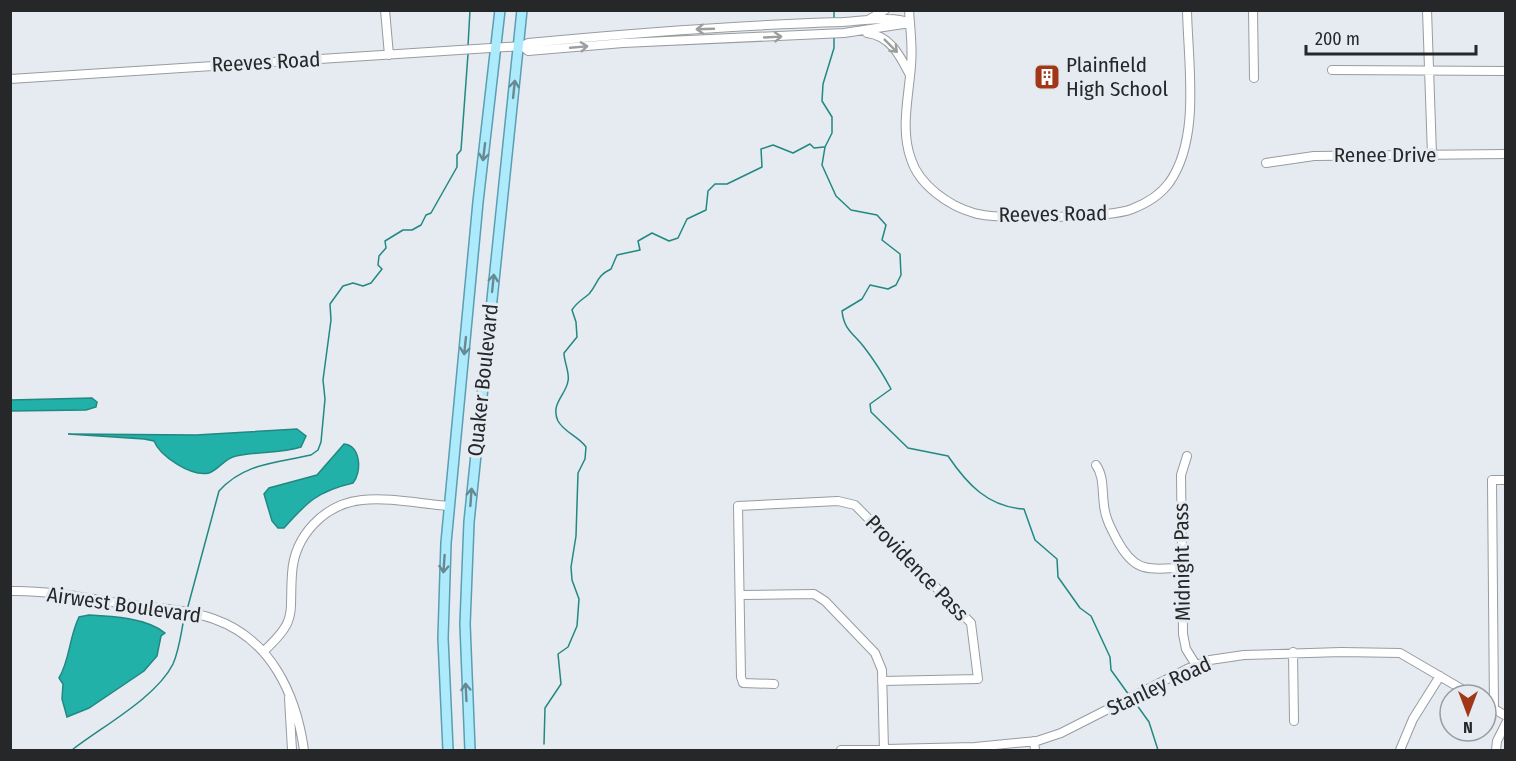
<svg xmlns="http://www.w3.org/2000/svg" width="1516" height="761" viewBox="0 0 1516 761" font-family="'Fira Sans Condensed',sans-serif">
  <style>
    .water { fill: #21b1a8; stroke: #228882; stroke-width: 1.5 }
    .lines { fill: none; stroke-linecap: round; stroke-linejoin: round }
    .stream { stroke: #228882; stroke-width: 1.5 }
    .minor-casing { stroke: #979ca1; stroke-width: 10 }
    .major-casing { stroke: #5a9eb1; stroke-width: 12 }
    .minor { stroke: #fff; stroke-width: 8 }
    .major { stroke: #adebfc; stroke-width: 9 }
    .oneway { stroke: #9d9e9f }
    .oneway2 { stroke: #698992 }
    .labels { text-anchor: middle; dominant-baseline: central; stroke-width: 6; stroke-linejoin: round; paint-order: stroke }
    .street-label { font-size: 21px; fill: #252729; stroke: #e5ebf1 }
    .poi-label { font-size: 21px; fill: #252729; stroke: #e5ebf1; text-anchor: start }
  </style>
  <rect width="100%" height="100%" fill="#e5ebf1"/>
  <path class="water" d="M 92,398 L 97,402 L 96,407 L 86,410 L 11,411 L 11,400 Z
    M 297,429 L 306,436 L 301,447 C 280,454 258,451 236,456 C 225,458 218,470 209,473 C 191,477 160,456 154,441 L 144,439 L 68,434 L 196,435 Z
    M 344,444 C 361,446 362,472 353,483 C 318,491 307,502 284,528 L 278,528 L 272,521 L 264,494 L 269,488 L 317,475 Z
    M 89,615 C 112,616 147,618 165,633 L 161,636 L 157,656 L 144,671 L 89,708 L 67,717 L 62,699 L 63,684 L 59,678 C 70,660 69,637 79,617 Z"/>
  <g class="lines">
    <path class="stream" d="M 834,20 L 834,10
      M 834,37 L 834,48 L 823,84 L 822,101 L 832,117 L 832,133 L 825,147 L 822,165 L 836,196 L 851,210 L 877,215 L 886,225 L 882,240 L 900,254 L 901,275 L 896,285 L 888,289 L 870,285 L 862,299 L 842,311 C 844,330 853,333 864,347 C 874,360 883,374 891,389 L 870,404 L 871,412 L 908,448 L 948,456 C 967,484 988,507 1024,509 L 1035,540 L 1057,559 L 1058,577 L 1080,608 L 1091,616 L 1110,657 L 1111,670 L 1129,695
      M 468,46 L 470,10
      M 187,610 L 219,491 C 244,463 276,463 311,455 L 318,450 L 321,442 L 325,399 L 323,380 L 331,320 L 330,304 L 343,286 L 353,283 L 363,286 L 371,283 L 382,269 L 378,265 L 379,256 L 386,248 L 385,241 L 403,230 L 412,230 L 421,225 L 426,215 L 431,213 L 457,167 L 457,155 L 461,150 L 468,54
      M 1134,701 L 1149,722 L 1158,750
      M 544,744 L 545,708 L 561,684 L 558,654 L 568,647 L 577,626 L 579,599 L 572,580 L 571,567 L 576,536 L 578,473 L 585,459 L 586,447 C 579,437 564,432 558,421 C 550,404 566,395 568,381 C 570,373 564,362 564,353 L 577,337 L 576,322 L 572,310 C 577,302 582,300 589,294 C 598,284 596,276 611,269 L 617,255 L 640,250 L 638,241 L 652,233 L 669,241 L 678,238 L 687,219 L 706,210 L 708,191 L 715,184 L 727,184 L 762,167 L 761,149 L 773,145 L 793,153 L 810,144 L 814,148 L 824,147
      M 72,750 C 101,727 156,698 173,664 C 180,648 181,631 185,614"/>
    <g class="minor-casing">
      <path id="minor" d="M 385,10 L 389,55
        M 909,10 C 910,28 913,47 911,65 C 909,96 900,129 911,159 C 919,185 949,206 974,213 C 997,220 1110,218 1132,209 C 1145,204 1160,195 1169,183 C 1201,138 1188,64 1187,10
        M 1253,10 L 1254,78
        M 1427,10 L 1432,155
        M 868,20 L 885,10
        M 867,33 C 891,36 900,56 910,75
        M 522,46 L 528,51 L 623,43 L 844,33 L 910,23
        M 1332,70 L 1506,71
        M 10,79 L 522,46 L 528,43 C 633,33 738,25 843,22 C 860,21 896,15 910,23
        M 1266,163 L 1314,156 L 1506,154
        M 1187,456 L 1181,475 L 1183,634 L 1186,649 L 1196,665
        M 1096,465 C 1104,476 1102,491 1104,505 C 1105,518 1111,528 1117,540 C 1135,573 1147,569 1182,568
        M 10,591 C 48,590 86,598 124,604 C 153,608 186,609 214,619 C 271,639 296,694 304,750
        M 741,595 L 814,594 L 825,601 L 875,653 L 882,670 L 884,750
        M 264,651 C 298,619 289,616 292,574 C 294,536 324,504 362,500 C 390,497 421,504 449,506
        M 1293,652 L 1294,721
        M 774,684 L 743,683 L 741,677 L 738,506 L 838,501 L 855,505 L 971,623 L 978,679 L 882,681
        M 289,698 L 292,750
        M 1486,704 L 1506,716
        M 1494,709 L 1492,480 L 1506,480
        M 1034,741 L 1035,750
        M 841,750 L 975,747 L 1037,741 L 1061,733 L 1187,669 L 1210,660 L 1244,655 L 1341,652 L 1400,653 L 1472,695
        M 1400,750 L 1413,719 L 1440,676
        M 1496,750 L 1497,741 L 1506,723"/>
    </g>
    <g class="major-casing">
      <path id="major" d="M 448,750 L 443,638 L 446,543 L 478,202 L 500,10
        M 470,750 L 465,624 L 469,522 L 522,10"/>
    </g>
    <use href="#minor" class="minor"/>
    <use href="#major" class="major"/>
  </g>
  <defs><path id="oneway-shaft" d="M-6 0H5M1.5-3L5.5 0L1.5 3" fill="none" stroke-width="1.6" stroke-linecap="round" stroke-linejoin="round" transform="scale(1.5)"/></defs>
  <g class="oneway">
    <use href="#oneway-shaft" transform="translate(705 29) rotate(178)"/>
    <use href="#oneway-shaft" transform="translate(773 37) rotate(-3)"/>
    <use href="#oneway-shaft" transform="translate(891 46) rotate(45)"/>
    <use href="#oneway-shaft" transform="translate(579 47) rotate(-5)"/>
  </g>
  <g class="oneway2">
    <use href="#oneway-shaft" transform="translate(514 89) rotate(-84)"/>
    <use href="#oneway-shaft" transform="translate(484 152) rotate(97)"/>
    <use href="#oneway-shaft" transform="translate(493 283) rotate(-84)"/>
    <use href="#oneway-shaft" transform="translate(465 346) rotate(96)"/>
    <use href="#oneway-shaft" transform="translate(471 497) rotate(-86)"/>
    <use href="#oneway-shaft" transform="translate(444 564) rotate(94)"/>
    <use href="#oneway-shaft" transform="translate(466 692) rotate(-93)"/>
  </g>
  <defs>
    <g id="building-square" transform="scale(1.35)"><rect x="-9" y="-9" width="18" height="18" rx="4" fill="#9f3718" stroke="#e5ebf1"/><path d="M-4-6H4V6H1V3H-1V6H-4ZM-2.5-4.3h1.7v1.8h-1.7ZM.8-4.3h1.7v1.8H.8ZM-2.5-1h1.7V.8h-1.7ZM.8-1h1.7V.8H.8Z" fill="#fff"/></g>
  </defs>
  <g fill-rule="evenodd">
    <use href="#building-square" x="1047" y="77"/>
  </g>
  <g class="labels">
    <g class="street-label">
      <text transform="translate(266 62) rotate(-3)">Reeves Road</text>
      <text x="1385" y="155">Renee Drive</text>
      <text transform="translate(1053 214) rotate(-1)">Reeves Road</text>
      <text transform="translate(483 380) rotate(-84)">Quaker Boulevard</text>
      <text transform="translate(1182 562) rotate(-91)">Midnight Pass</text>
      <text transform="translate(917 568) rotate(46)">Providence Pass</text>
      <text transform="translate(124 605) rotate(8)">Airwest Boulevard</text>
      <text transform="translate(1159 686) rotate(-25)">Stanley Road</text>
    </g>
    <g class="poi-label">
      <text x="1066" y="65">Plainfield<tspan x="1066" dy="24">High School</tspan></text>
    </g>
  </g>
  <rect width="1516" height="761" fill="none" stroke="#252729" stroke-width="24"/>
  <g transform="translate(1468 713) rotate(180)"><circle r="28" fill="#e5ebf1" stroke="#989da1" stroke-width="1.5"/>
  <path d="M0-4.5L10 22L0 15L-10 22Z" fill="#9f3718"/>
  <text y="-9" font-size="16" font-weight="bold" text-anchor="middle" fill="#252729">N</text>
  </g>
  <path d="M1306 45v9h170v-9" fill="none" stroke="#252729" stroke-width="3"/>
  <text x="1315" y="45" font-size="18" fill="#252729" stroke="#e5ebf1" stroke-width="4.5" paint-order="stroke">200 m</text>
</svg>
